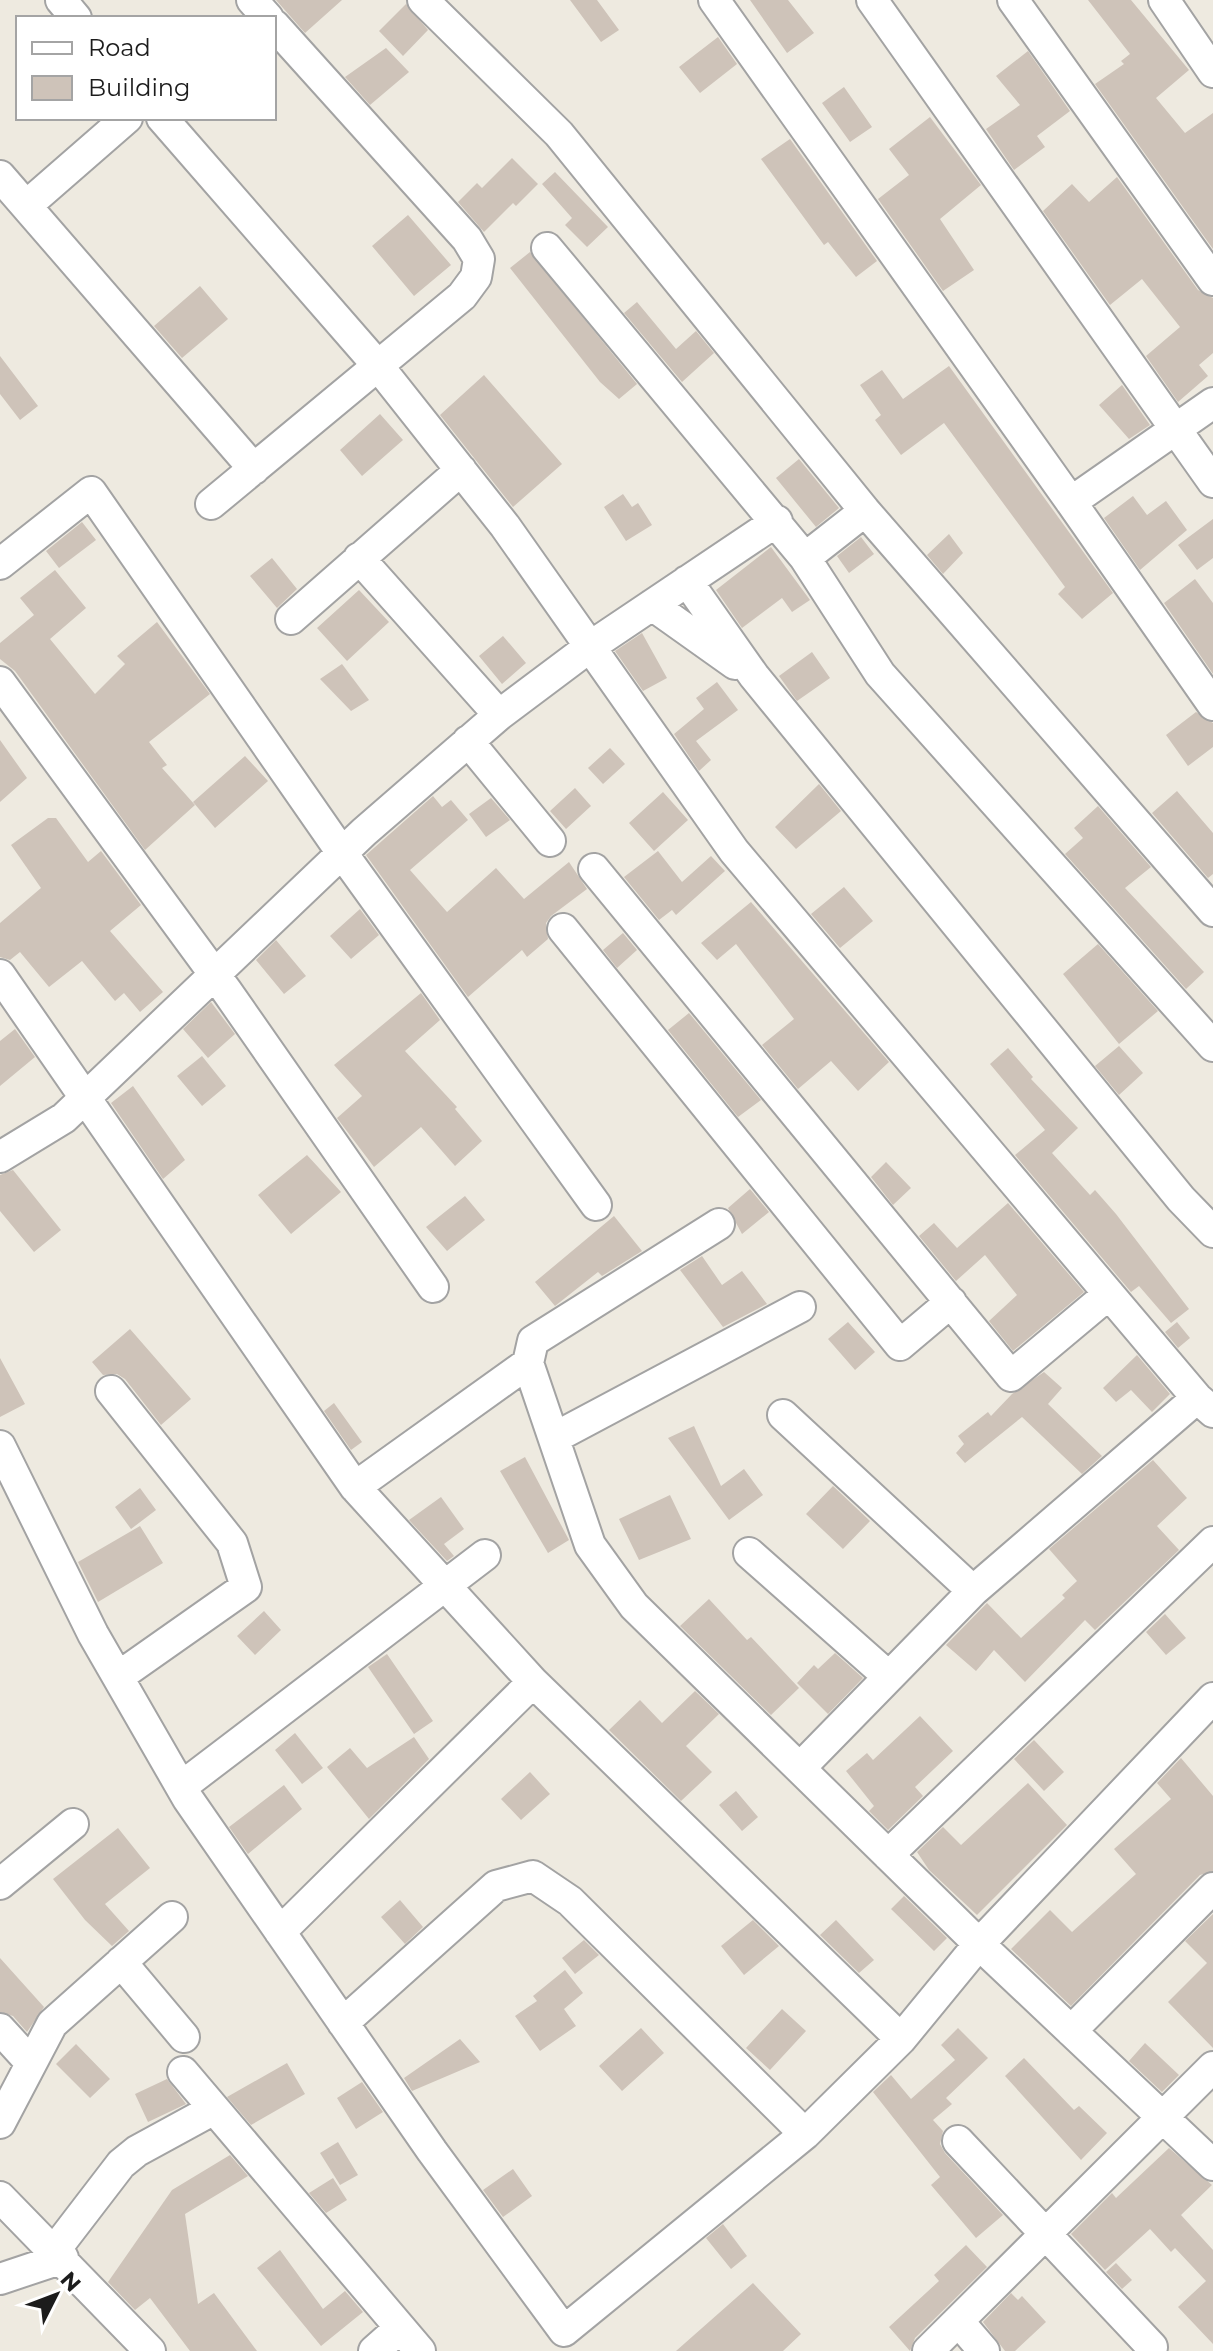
<svg xmlns="http://www.w3.org/2000/svg" width="1213" height="2351" viewBox="0 0 1213 2351" font-family="Montserrat,sans-serif">
  <style>
    .building { fill: #cec3b9 }
    .lines { fill: none; stroke-linecap: round; stroke-linejoin: round }
    .street-casing { stroke: #a3a3a3; stroke-width: 34 }
    .street { stroke: #fff; stroke-width: 30 }
  </style>
  <rect width="100%" height="100%" fill="#eeeae0"/>
  <path class="building" d="M 276,0 L 342,0 L 305,33 Z
    M 570,0 L 597,0 L 619,30 L 601,42 Z
    M 750,0 L 788,0 L 814,33 L 787,53 Z
    M 1088,0 L 1131,0 L 1189,70 L 1156,98 L 1185,133 L 1213,113 L 1213,249 L 1095,84 L 1124,64 L 1121,61 L 1130,54 Z
    M 406,4 L 428,30 L 403,56 L 379,31 Z
    M 718,37 L 737,64 L 700,93 L 679,67 Z
    M 386,48 L 409,72 L 370,105 L 345,77 Z
    M 1028,51 L 1070,111 L 1037,136 L 1045,147 L 1014,170 L 986,129 L 1020,105 L 996,76 Z
    M 844,87 L 872,127 L 850,142 L 822,103 Z
    M 930,117 L 981,185 L 940,219 L 974,270 L 943,291 L 878,199 L 909,175 L 889,149 Z
    M 790,139 L 877,261 L 856,277 L 828,242 L 824,245 L 761,159 Z
    M 512,158 L 538,184 L 516,206 L 513,203 L 484,232 L 458,202 L 477,183 L 482,188 Z
    M 555,172 L 608,227 L 587,247 L 565,225 L 572,218 L 542,184 Z
    M 1117,177 L 1198,290 L 1213,298 L 1213,353 L 1199,365 L 1208,376 L 1178,402 L 1146,356 L 1180,327 L 1142,279 L 1110,305 L 1043,211 L 1072,184 L 1089,202 Z
    M 408,215 L 451,265 L 414,296 L 372,246 Z
    M 530,252 L 637,384 L 619,399 L 600,382 L 510,268 Z
    M 200,286 L 228,319 L 182,358 L 154,326 Z
    M 637,302 L 676,349 L 696,331 L 714,353 L 682,382 L 624,313 Z
    M 0,356 L 38,406 L 20,420 L 0,394 Z
    M 949,366 L 1113,593 L 1082,619 L 1058,594 L 1065,587 L 944,423 L 901,455 L 875,420 L 881,415 L 860,385 L 882,370 L 903,399 Z
    M 484,375 L 562,464 L 513,507 L 440,415 Z
    M 1122,385 L 1150,425 L 1129,439 L 1099,405 Z
    M 380,414 L 403,440 L 362,476 L 340,450 Z
    M 799,459 L 839,508 L 816,527 L 776,478 Z
    M 623,494 L 632,507 L 638,503 L 652,525 L 626,541 L 604,507 Z
    M 1133,496 L 1147,515 L 1166,501 L 1187,530 L 1140,570 L 1104,518 Z
    M 1213,519 L 1213,558 L 1197,570 L 1178,545 Z
    M 82,522 L 96,540 L 59,568 L 46,551 Z
    M 949,534 L 963,553 L 943,574 L 927,555 Z
    M 861,537 L 874,554 L 849,573 L 837,556 Z
    M 771,547 L 810,600 L 792,612 L 782,598 L 742,628 L 716,590 Z
    M 272,558 L 297,589 L 277,608 L 250,576 Z
    M 55,570 L 86,608 L 50,639 L 95,694 L 125,664 L 117,656 L 157,622 L 210,694 L 149,742 L 167,765 L 162,768 L 195,805 L 145,850 L 15,671 L 0,659 L 0,643 L 34,615 L 20,598 Z
    M 1195,579 L 1213,603 L 1213,674 L 1164,603 Z
    M 359,590 L 389,622 L 347,661 L 317,628 Z
    M 642,633 L 667,678 L 643,691 L 615,651 Z
    M 503,636 L 526,663 L 502,684 L 479,656 Z
    M 812,652 L 830,678 L 797,701 L 779,676 Z
    M 342,664 L 369,700 L 351,711 L 320,679 Z
    M 717,682 L 738,710 L 696,741 L 711,760 L 699,771 L 674,734 L 704,709 L 696,698 Z
    M 1196,712 L 1213,723 L 1213,747 L 1188,766 L 1166,735 Z
    M 0,740 L 27,778 L 0,802 Z
    M 610,748 L 625,764 L 603,784 L 588,768 Z
    M 245,756 L 268,781 L 215,828 L 193,802 Z
    M 819,784 L 841,811 L 796,849 L 775,827 Z
    M 575,788 L 591,806 L 566,829 L 550,811 Z
    M 1177,791 L 1213,833 L 1213,874 L 1208,878 L 1152,813 Z
    M 663,792 L 688,820 L 654,851 L 629,823 Z
    M 433,796 L 442,807 L 451,800 L 468,820 L 410,870 L 447,912 L 496,868 L 524,899 L 569,862 L 587,889 L 551,916 L 546,923 L 548,939 L 527,957 L 522,950 L 468,997 L 366,855 Z
    M 491,798 L 510,820 L 486,837 L 469,814 Z
    M 1098,806 L 1151,867 L 1125,888 L 1204,972 L 1186,989 L 1065,854 L 1083,838 L 1074,828 Z
    M 48,818 L 56,818 L 88,862 L 101,851 L 141,905 L 110,931 L 163,992 L 140,1012 L 124,993 L 115,1001 L 82,961 L 49,987 L 20,952 L 10,960 L 0,957 L 0,923 L 41,888 L 11,845 Z
    M 658,851 L 682,882 L 711,856 L 725,871 L 676,915 L 672,910 L 659,920 L 624,877 Z
    M 844,887 L 873,921 L 840,948 L 811,914 Z
    M 751,902 L 889,1062 L 858,1091 L 831,1061 L 798,1089 L 762,1045 L 794,1019 L 736,944 L 717,960 L 701,943 Z
    M 360,909 L 379,935 L 351,959 L 330,936 Z
    M 623,933 L 637,950 L 617,968 L 603,950 Z
    M 276,940 L 306,976 L 284,994 L 256,960 Z
    M 1098,944 L 1158,1011 L 1119,1044 L 1063,974 Z
    M 421,993 L 440,1020 L 405,1051 L 457,1107 L 455,1109 L 482,1141 L 455,1166 L 421,1127 L 374,1167 L 337,1118 L 362,1096 L 334,1065 Z
    M 211,1002 L 235,1034 L 208,1058 L 183,1029 Z
    M 689,1013 L 761,1100 L 738,1117 L 668,1030 Z
    M 15,1029 L 35,1057 L 0,1086 L 0,1041 Z
    M 1119,1046 L 1143,1073 L 1119,1095 L 1095,1066 Z
    M 1008,1048 L 1033,1077 L 1031,1079 L 1078,1128 L 1052,1153 L 1090,1195 L 1095,1190 L 1116,1214 L 1189,1309 L 1171,1323 L 1139,1286 L 1131,1292 L 1015,1155 L 1045,1130 L 990,1064 Z
    M 202,1056 L 226,1086 L 202,1106 L 177,1076 Z
    M 133,1086 L 185,1160 L 163,1179 L 111,1103 Z
    M 307,1155 L 341,1192 L 291,1234 L 258,1195 Z
    M 886,1162 L 911,1188 L 893,1205 L 871,1177 Z
    M 13,1170 L 61,1230 L 34,1252 L 0,1211 L 0,1175 Z
    M 750,1189 L 769,1212 L 742,1234 L 728,1208 Z
    M 465,1196 L 485,1220 L 447,1251 L 426,1227 Z
    M 1008,1203 L 1084,1292 L 1013,1351 L 989,1321 L 1017,1295 L 985,1255 L 956,1281 L 919,1236 L 934,1223 L 957,1248 Z
    M 614,1216 L 642,1251 L 602,1276 L 598,1272 L 555,1306 L 535,1282 Z
    M 702,1256 L 722,1285 L 742,1271 L 767,1304 L 723,1327 L 680,1270 Z
    M 848,1322 L 875,1352 L 855,1370 L 828,1339 Z
    M 1177,1322 L 1190,1338 L 1178,1348 L 1165,1332 Z
    M 130,1329 L 191,1399 L 161,1425 L 125,1379 L 117,1374 L 103,1375 L 92,1362 Z
    M 1137,1355 L 1170,1394 L 1152,1412 L 1131,1390 L 1116,1402 L 1103,1388 Z
    M 0,1358 L 25,1404 L 0,1417 Z
    M 1044,1372 L 1062,1388 L 1048,1404 L 1102,1456 L 1082,1474 L 1022,1417 L 965,1463 L 956,1453 L 964,1444 L 958,1436 L 988,1412 L 991,1416 L 1012,1394 Z
    M 334,1403 L 362,1442 L 351,1450 L 324,1411 Z
    M 694,1426 L 721,1486 L 744,1469 L 763,1495 L 729,1520 L 668,1438 Z
    M 525,1457 L 569,1540 L 548,1553 L 500,1471 Z
    M 1153,1460 L 1187,1498 L 1157,1526 L 1179,1550 L 1095,1630 L 1085,1620 L 1025,1682 L 994,1650 L 976,1671 L 946,1645 L 987,1603 L 1021,1638 L 1065,1598 L 1062,1595 L 1077,1581 L 1049,1549 Z
    M 833,1486 L 870,1521 L 843,1549 L 806,1514 Z
    M 140,1488 L 156,1510 L 131,1529 L 115,1507 Z
    M 670,1495 L 691,1539 L 639,1560 L 619,1519 Z
    M 441,1497 L 464,1529 L 444,1544 L 454,1556 L 447,1561 L 409,1520 Z
    M 140,1526 L 163,1563 L 98,1602 L 78,1562 Z
    M 709,1599 L 747,1640 L 751,1637 L 799,1688 L 771,1715 L 680,1626 Z
    M 264,1611 L 281,1630 L 255,1655 L 237,1636 Z
    M 1165,1614 L 1186,1638 L 1166,1655 L 1146,1632 Z
    M 835,1653 L 863,1678 L 828,1714 L 797,1683 L 814,1665 L 818,1669 Z
    M 387,1654 L 433,1721 L 414,1734 L 368,1667 Z
    M 695,1691 L 719,1714 L 686,1746 L 712,1772 L 681,1801 L 609,1730 L 640,1700 L 662,1723 Z
    M 920,1716 L 953,1751 L 915,1787 L 923,1796 L 888,1830 L 869,1811 L 874,1806 L 846,1771 L 867,1753 L 873,1760 Z
    M 295,1733 L 323,1768 L 302,1784 L 275,1750 Z
    M 414,1737 L 429,1759 L 369,1819 L 327,1767 L 350,1748 L 367,1768 Z
    M 1034,1740 L 1064,1772 L 1044,1791 L 1014,1759 Z
    M 1181,1758 L 1213,1796 L 1213,1871 L 1200,1875 L 1071,2006 L 1011,1949 L 1050,1910 L 1072,1932 L 1136,1874 L 1114,1849 L 1171,1799 L 1157,1783 Z
    M 530,1772 L 550,1794 L 521,1820 L 501,1799 Z
    M 1028,1783 L 1067,1825 L 977,1915 L 929,1870 L 917,1852 L 943,1827 L 961,1845 Z
    M 284,1785 L 302,1809 L 248,1854 L 229,1827 Z
    M 736,1791 L 758,1817 L 742,1831 L 719,1805 Z
    M 118,1828 L 150,1868 L 105,1904 L 129,1931 L 112,1946 L 85,1920 L 53,1879 Z
    M 904,1896 L 947,1938 L 934,1951 L 891,1909 Z
    M 400,1900 L 423,1927 L 405,1944 L 381,1917 Z
    M 1213,1914 L 1213,2048 L 1168,2002 L 1207,1963 L 1185,1941 Z
    M 753,1920 L 779,1946 L 744,1975 L 721,1946 Z
    M 836,1920 L 874,1960 L 859,1973 L 820,1935 Z
    M 584,1940 L 599,1955 L 575,1974 L 562,1958 Z
    M 0,1958 L 44,2007 L 27,2032 L 13,2016 L 0,2012 Z
    M 565,1970 L 583,1993 L 564,2009 L 576,2026 L 540,2051 L 515,2016 L 537,2001 L 533,1996 Z
    M 782,2009 L 806,2031 L 770,2070 L 746,2048 Z
    M 641,2028 L 664,2053 L 622,2091 L 599,2066 Z
    M 958,2028 L 988,2058 L 946,2098 L 952,2104 L 933,2120 L 943,2131 L 940,2144 L 945,2153 L 1003,2215 L 976,2238 L 931,2185 L 940,2177 L 873,2092 L 891,2075 L 911,2099 L 955,2060 L 941,2045 Z
    M 460,2039 L 480,2062 L 412,2091 L 404,2078 Z
    M 1145,2043 L 1179,2075 L 1162,2092 L 1129,2061 Z
    M 76,2044 L 110,2079 L 90,2098 L 56,2064 Z
    M 1024,2058 L 1074,2110 L 1079,2106 L 1107,2133 L 1081,2160 L 1005,2076 Z
    M 287,2063 L 305,2094 L 251,2125 L 227,2097 Z
    M 167,2079 L 186,2104 L 148,2122 L 135,2094 Z
    M 362,2082 L 383,2112 L 356,2129 L 337,2098 Z
    M 338,2142 L 358,2175 L 340,2185 L 320,2153 Z
    M 1169,2148 L 1212,2185 L 1181,2215 L 1213,2250 L 1213,2344 L 1178,2307 L 1206,2281 L 1175,2248 L 1171,2252 L 1150,2229 L 1105,2270 L 1071,2234 L 1112,2193 L 1116,2198 Z
    M 230,2155 L 248,2176 L 185,2214 L 198,2304 L 214,2293 L 257,2351 L 190,2351 L 150,2298 L 135,2310 L 108,2282 L 172,2190 Z
    M 513,2169 L 532,2196 L 503,2217 L 483,2190 Z
    M 333,2178 L 347,2200 L 326,2213 L 309,2193 Z
    M 723,2224 L 747,2256 L 731,2269 L 706,2238 Z
    M 966,2245 L 987,2267 L 915,2338 L 910,2351 L 889,2327 L 939,2281 L 934,2275 Z
    M 280,2250 L 323,2309 L 345,2291 L 363,2312 L 321,2346 L 257,2268 Z
    M 1116,2263 L 1132,2280 L 1122,2289 L 1106,2272 Z
    M 753,2283 L 801,2334 L 783,2351 L 676,2351 Z
    M 1011,2293 L 1018,2300 L 1022,2296 L 1046,2322 L 1015,2351 L 1005,2351 L 983,2322 Z"/>
  <g class="lines">
    <g class="street-casing">
      <path id="street" d="M 61,0 L 76,18
        M 252,0 L 268,18
        M 423,0 L 559,134 L 865,511 L 1213,911
        M 714,0 L 1071,502
        M 872,0 L 1213,482
        M 1013,0 L 1213,280
        M 1164,0 L 1213,72
        M 162,118 L 379,367 L 505,526 L 734,851 L 1197,1398 L 1213,1412
        M 0,176 L 254,469
        M 26,206 L 127,118
        M 547,248 L 805,558 L 865,511
        M 1213,403 L 1071,502 L 1213,705
        M 211,504 L 462,296 L 476,277 L 479,259 L 467,239 L 274,25
        M 359,558 L 499,715
        M 805,558 L 880,674 L 1213,1046
        M 0,564 L 91,492 L 342,853 L 596,1205
        M 687,581 L 754,676 L 1181,1199 L 1213,1232
        M 652,605 L 735,664
        M 291,619 L 461,470
        M 0,682 L 226,990 L 433,1287
        M 468,741 L 550,841
        M 594,869 L 1011,1376 L 1109,1294
        M 563,929 L 900,1345 L 951,1302
        M 0,975 L 355,1487 L 533,1682
        M 0,1157 L 64,1118 L 364,832 L 499,715 L 591,646 L 777,521
        M 528,1363 L 590,1545 L 634,1606 L 979,1944 L 1213,2165
        M 111,1391 L 232,1543 L 246,1587 L 118,1677
        M 783,1415 L 973,1591 L 800,1768
        M 554,1438 L 800,1307
        M 0,1446 L 93,1634 L 188,1799 L 432,2151 L 564,2331 L 805,2134 L 901,2039 L 979,1944 L 1213,1698
        M 355,1487 L 528,1363 L 533,1341 L 719,1224
        M 749,1553 L 889,1677
        M 973,1591 L 1197,1398
        M 181,1787 L 485,1555
        M 888,1855 L 1213,1542
        M 0,1884 L 73,1824
        M 280,1932 L 533,1682 L 901,2039
        M 121,1962 L 184,2037
        M 343,2023 L 496,1886 L 533,1876 L 570,1901 L 805,2134
        M 0,2029 L 31,2063
        M 1071,2031 L 1213,1888
        M 183,2072 L 420,2351
        M 0,2123 L 52,2024 L 172,1917
        M 958,2141 L 1152,2347
        M 0,2197 L 150,2351
        M 55,2250 L 121,2164 L 137,2151 L 214,2109
        M 0,2279 L 63,2258
        M 959,2322 L 984,2351
        M 374,2351 L 400,2328
        M 928,2351 L 1213,2067"/>
    </g>
    <use href="#street" class="street"/>
  </g>
  <rect x="16" y="16" width="260" height="104" fill="#ffffff" stroke="#a4a4a4" stroke-width="2"/>
  <rect x="32" y="42" width="40" height="12" fill="#ffffff" stroke="#a4a4a4" stroke-width="2"/>
  <text x="88" y="56" font-size="24" fill="#1c1c1c">Road</text>
  <rect x="32" y="76" width="40" height="24" fill="#cec3b9" stroke="#a4a4a4" stroke-width="2"/>
  <text x="88" y="96" font-size="24" fill="#1c1c1c">Building</text>
  <g transform="translate(56 2295) rotate(48)" stroke="#ffffff" stroke-width="6" paint-order="stroke">
  <path d="M0-6L14 30L0 20L-14 30Z" fill="#1c1c1c"/>
  <text y="-12" font-size="22" font-weight="bold" text-anchor="middle" fill="#1c1c1c">N</text>
  </g>
</svg>
